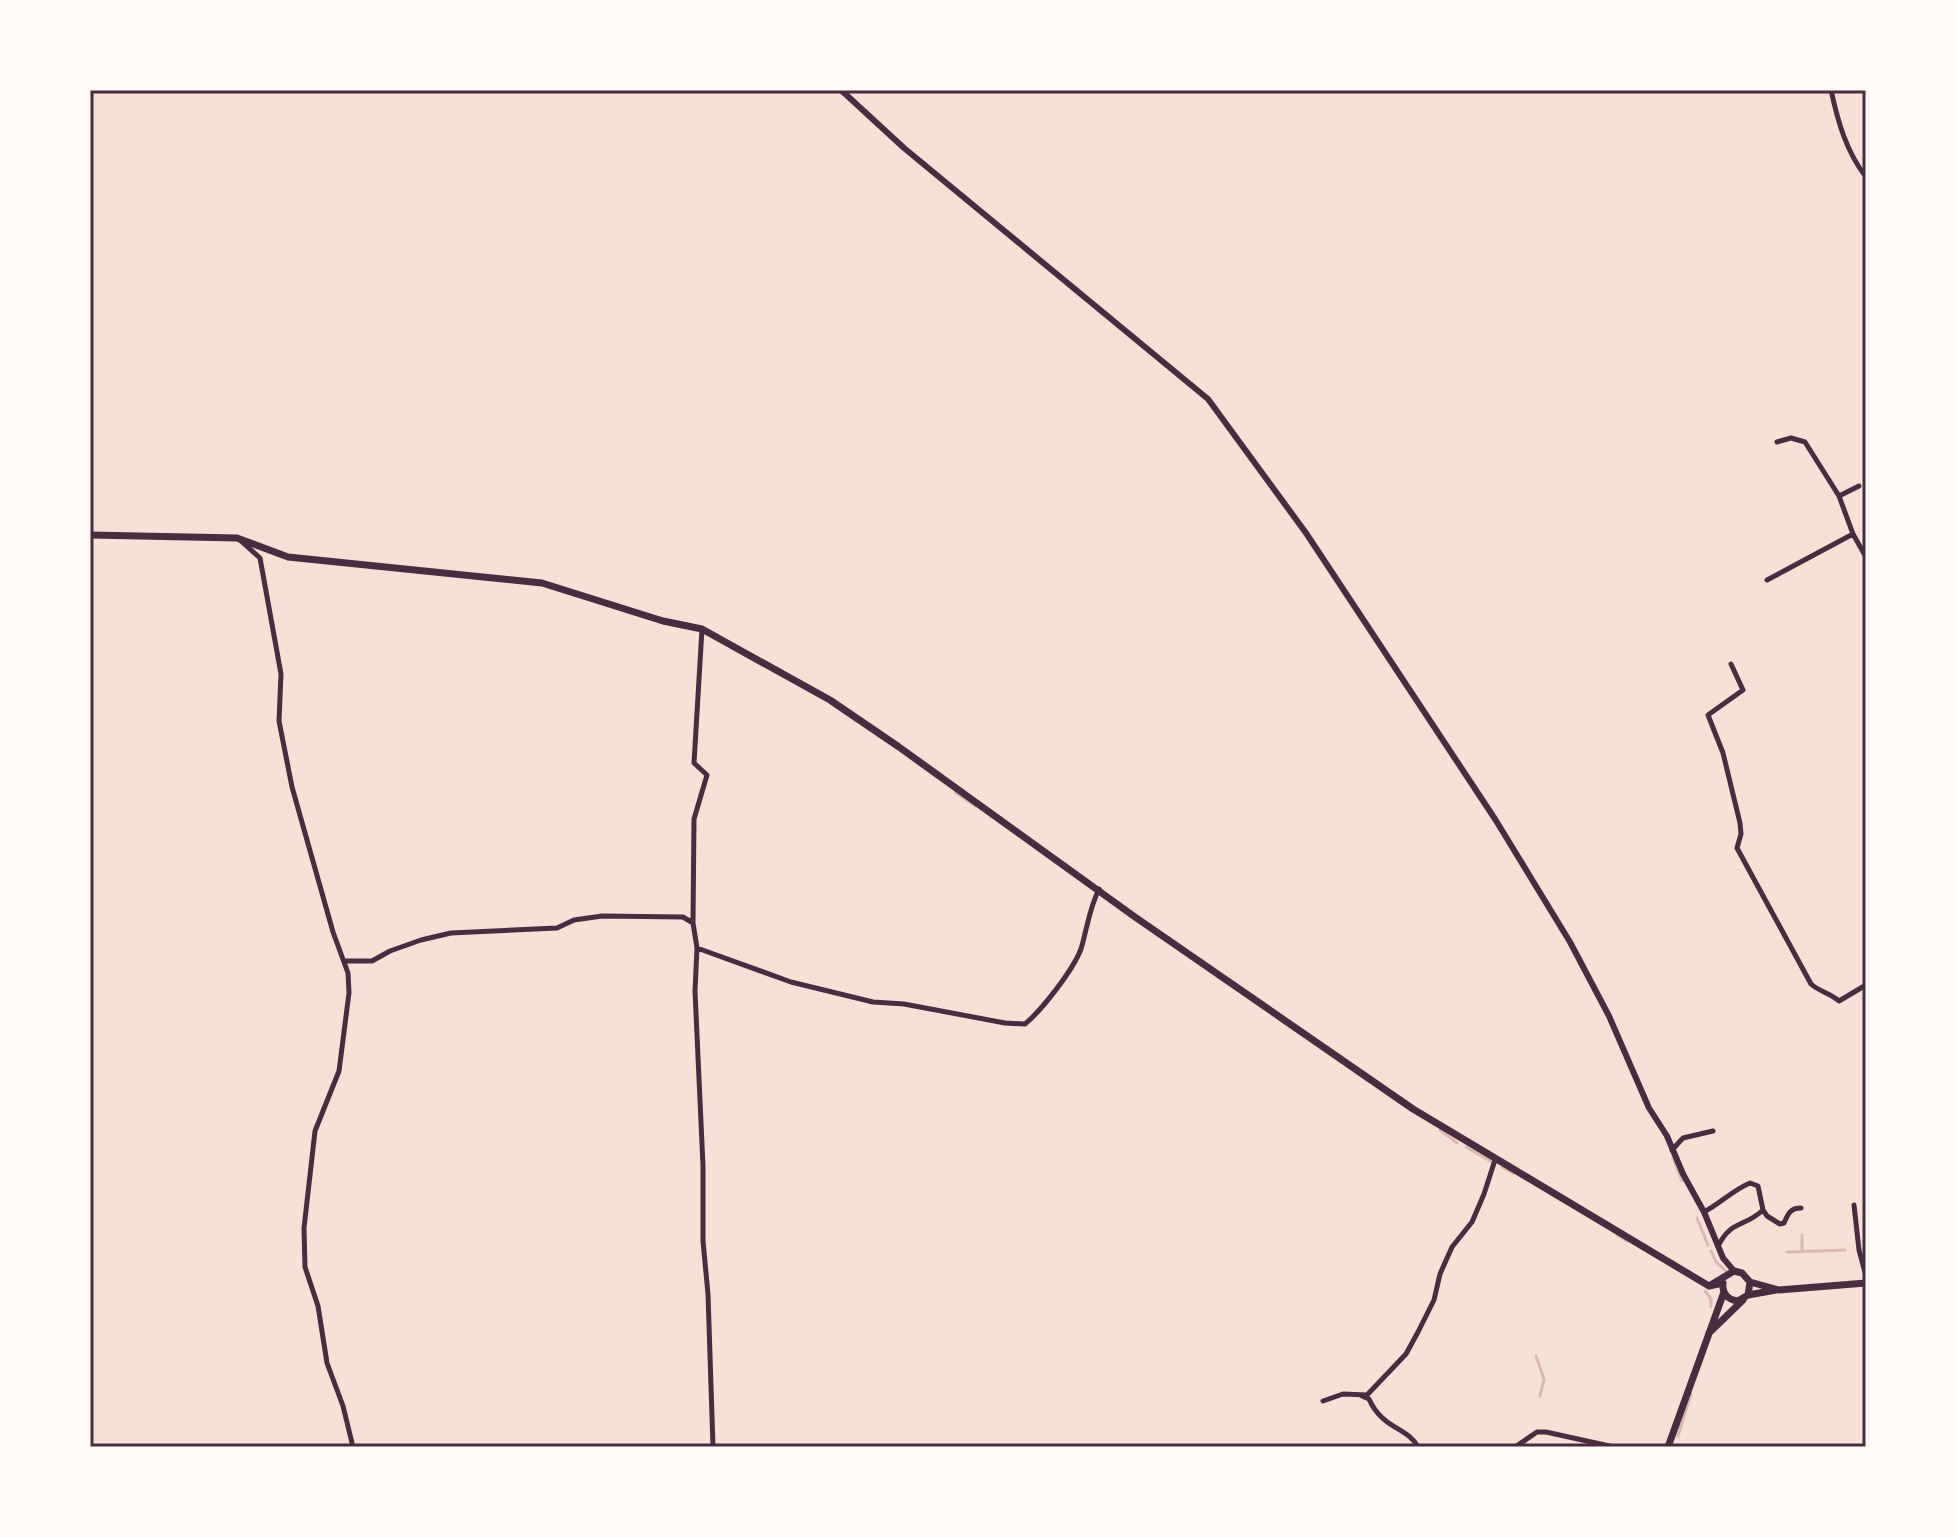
<svg xmlns="http://www.w3.org/2000/svg" width="1956" height="1537" viewBox="0 0 1956 1537" font-family="Cabin,sans-serif">
  <style>
    .lines { fill: none; stroke-linecap: round; stroke-linejoin: round }
    .stream { stroke: #dcb8b0; stroke-width: 3 }
    .minor { stroke: #4a2c40; stroke-width: 5 }
    .tertiary { stroke: #4a2c40; stroke-width: 6 }
    .secondary { stroke: #4a2c40; stroke-width: 7 }
    .neatline { fill: none; stroke: #4a2c40; stroke-width: 3 }
  </style>
  <rect width="100%" height="100%" fill="#f7e1d7"/>
  <g class="lines">
    <path class="stream" d="M 955,792 L 975,806
      M 1440,1130 L 1457,1143
      M 1466,1147 L 1494,1163
      M 1673,1158 L 1682,1181
      M 1502,1167 L 1513,1173
      M 1697,1218 L 1708,1245
      M 1617,1235 L 1627,1241
      M 1711,1251 L 1716,1262 L 1727,1272
      M 1787,1252 L 1845,1250
      M 1802,1252 L 1802,1235
      M 1705,1291 L 1711,1299 L 1711,1307
      M 1536,1356 L 1544,1379 L 1540,1396
      M 1678,1436 L 1691,1394"/>
    <path class="minor" d="M 1831,90 C 1838,122 1846,151 1866,177
      M 1777,442 L 1791,438 L 1805,442 L 1839,496 L 1853,534 L 1866,557
      M 1839,496 L 1859,486
      M 241,541 L 260,558 L 281,674 L 279,721 L 292,787 L 333,932 L 348,973 L 349,993 L 339,1071 L 315,1131 L 304,1228 L 305,1267 L 318,1306 L 327,1363 L 343,1406 L 353,1447
      M 1767,580 L 1853,534
      M 702,629 L 694,763 L 707,775 L 694,819 L 693,923 L 697,948 L 695,991 L 703,1166 L 703,1241 L 708,1294 L 713,1447
      M 1731,664 L 1743,690 L 1708,715 L 1723,753 L 1740,823 L 1741,834 L 1737,848 L 1811,984 C 1820,992 1830,993 1839,1001 L 1866,985
      M 697,948 L 791,982 L 873,1002 L 904,1004 L 1005,1023 L 1025,1024 C 1042,1010 1073,970 1081,949 C 1087,929 1089,909 1099,889
      M 344,961 L 372,961 L 390,951 L 421,940 L 451,933 L 557,928 L 574,920 L 602,916 L 683,917 L 693,923
      M 1672,1150 L 1683,1138 L 1713,1131
      M 1854,1205 L 1859,1250 L 1866,1276
      M 1763,1210 L 1767,1216 L 1780,1224 L 1784,1223 C 1788,1214 1790,1208 1801,1208
      M 1704,1212 C 1721,1203 1733,1190 1750,1183 L 1758,1186 L 1763,1210 C 1744,1228 1732,1219 1718,1246
      M 1362,1396 L 1369,1399 C 1382,1429 1409,1428 1418,1447
      M 1323,1401 L 1343,1394 L 1367,1395 L 1406,1354 L 1418,1332 L 1434,1300 L 1440,1274 L 1452,1247 L 1472,1222 L 1484,1194 L 1495,1160
      M 1515,1447 L 1537,1432 L 1546,1432 L 1614,1447"/>
    <path class="tertiary" d="M 841,90 L 904,148 L 1208,399 L 1306,533 L 1495,819 L 1570,942 L 1609,1016 L 1649,1108 L 1667,1136 L 1683,1174 L 1704,1212 L 1723,1258 L 1734,1271"/>
    <path class="secondary" d="M 90,535 L 237,538 L 288,557 L 542,583 L 663,621 L 702,629 L 830,700 L 899,747 L 1135,917 L 1413,1109 L 1709,1286
      M 1734,1271 L 1742,1273 L 1750,1282 L 1748,1295 L 1738,1301 C 1728,1300 1722,1294 1723,1283 L 1709,1286 Z
      M 1750,1282 L 1779,1290 L 1866,1283
      M 1748,1295 L 1776,1290
      M 1709,1333 L 1743,1300
      M 1668,1447 L 1724,1292"/>
  </g>
  <rect width="1956" height="1537" fill="none" stroke="#fffaf5" stroke-width="184"/>
  <rect x="92" y="92" width="1772" height="1353" class="neatline"/>
</svg>
